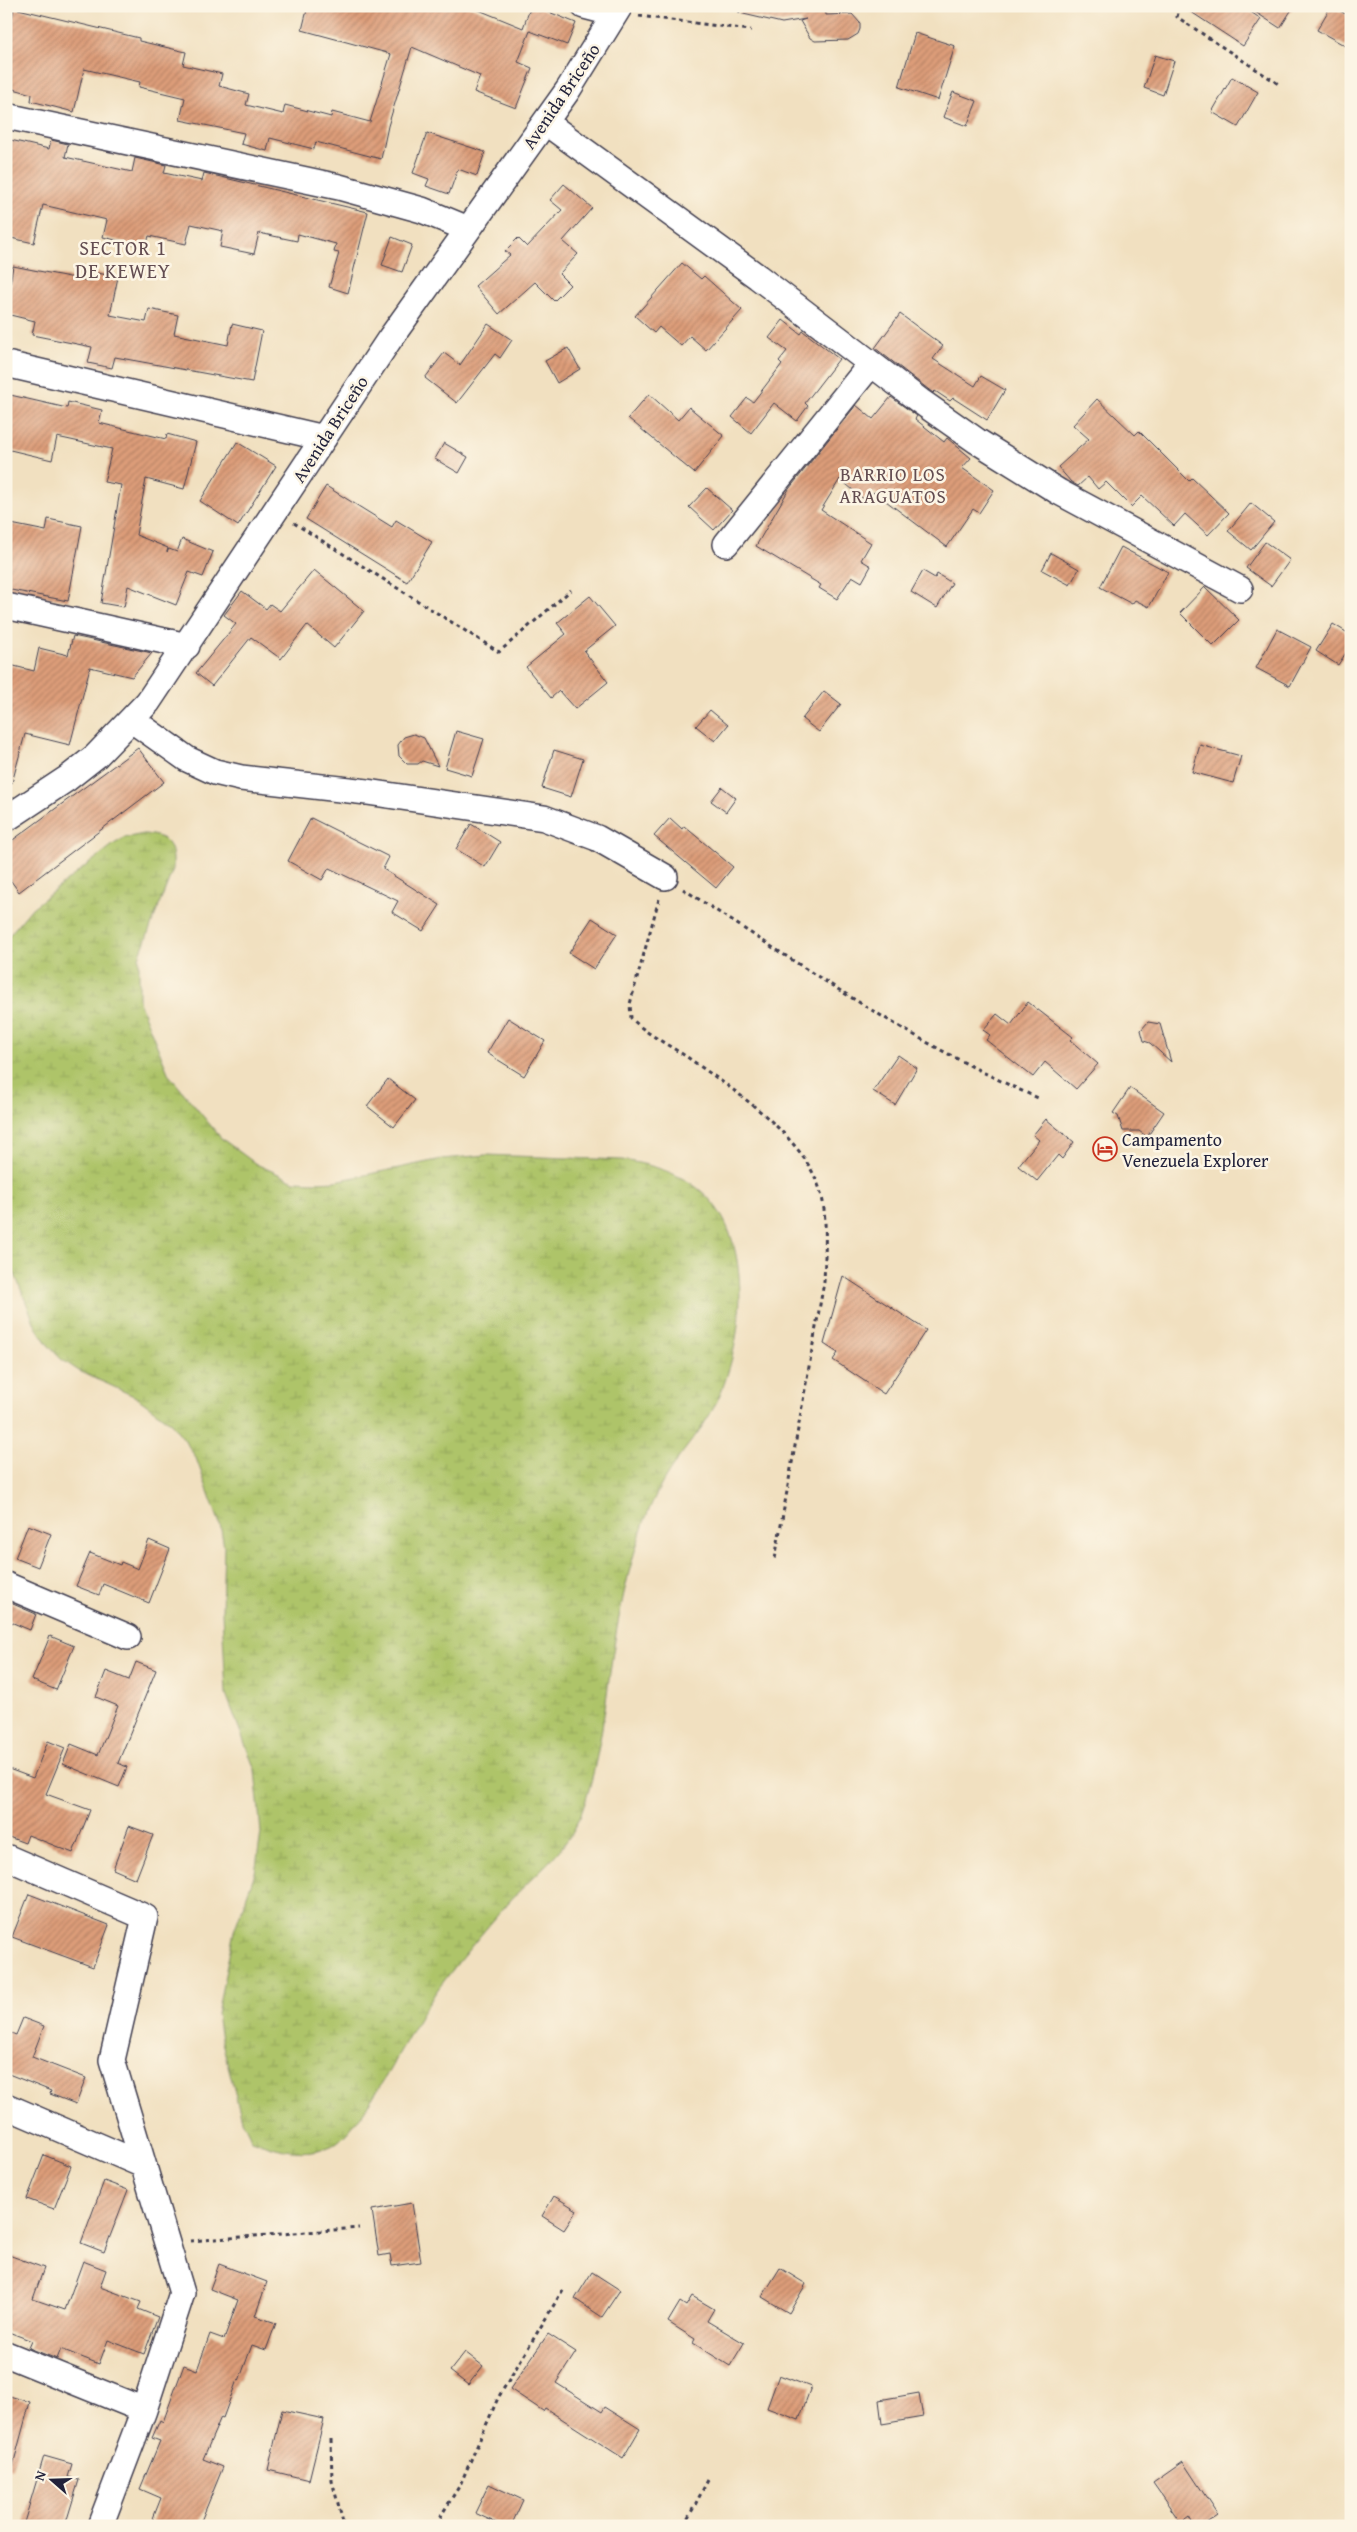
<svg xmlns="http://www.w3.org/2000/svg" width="1357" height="2532" viewBox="0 0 1357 2532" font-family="'Gentium Book Plus',serif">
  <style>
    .wetland { fill: url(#wetland-marsh); stroke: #687352 }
    .building { fill: url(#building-hatch) }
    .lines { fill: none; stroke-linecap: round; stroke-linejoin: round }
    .street-casing { stroke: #413e4f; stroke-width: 28 }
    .path { stroke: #413e4f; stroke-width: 3; stroke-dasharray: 4 4; stroke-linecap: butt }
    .street { stroke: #fff; stroke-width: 25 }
    .labels { text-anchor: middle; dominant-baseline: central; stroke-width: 5; stroke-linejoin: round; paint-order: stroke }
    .street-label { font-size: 18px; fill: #22223b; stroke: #fcf5e5 }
    .poi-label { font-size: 18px; fill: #22223b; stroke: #fcf5e5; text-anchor: start }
    .neighbourhood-label { font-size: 19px; letter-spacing: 1px; fill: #634d51; stroke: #fcf5e5 }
    .quarter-label { font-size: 20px; letter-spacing: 1px; fill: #634d51; stroke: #fcf5e5 }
  </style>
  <defs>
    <pattern id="wetland-marsh" width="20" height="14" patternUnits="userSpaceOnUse" patternTransform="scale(1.25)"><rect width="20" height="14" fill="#aec469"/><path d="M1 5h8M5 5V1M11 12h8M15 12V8" fill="none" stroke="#95a85c"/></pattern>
    <pattern id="building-hatch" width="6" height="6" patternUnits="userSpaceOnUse" patternTransform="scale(1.25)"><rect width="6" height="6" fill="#dd9d79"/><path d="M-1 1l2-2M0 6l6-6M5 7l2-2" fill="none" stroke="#b38064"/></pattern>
  </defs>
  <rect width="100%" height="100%" fill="#fcf5e5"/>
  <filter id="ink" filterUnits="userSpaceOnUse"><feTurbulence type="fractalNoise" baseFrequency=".02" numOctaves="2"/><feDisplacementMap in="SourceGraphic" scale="10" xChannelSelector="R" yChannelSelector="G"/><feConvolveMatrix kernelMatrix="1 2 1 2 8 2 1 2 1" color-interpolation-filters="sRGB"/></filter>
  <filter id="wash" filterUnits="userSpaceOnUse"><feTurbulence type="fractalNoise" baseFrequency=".0096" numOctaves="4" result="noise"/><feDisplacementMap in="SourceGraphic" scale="20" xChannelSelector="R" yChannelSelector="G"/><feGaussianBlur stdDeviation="1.12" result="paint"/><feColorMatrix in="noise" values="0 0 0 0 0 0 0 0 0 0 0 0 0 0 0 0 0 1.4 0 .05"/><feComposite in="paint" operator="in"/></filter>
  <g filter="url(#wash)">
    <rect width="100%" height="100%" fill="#f1e0c0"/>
    <path class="wetland" d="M 144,834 C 169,836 174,845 173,869 L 139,957 L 139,1002 L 169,1075 L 221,1138 L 256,1164 L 294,1181 L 315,1182 L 336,1181 L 442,1159 L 486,1155 L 622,1160 C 656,1165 694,1177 715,1206 C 753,1256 742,1346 718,1399 C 709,1419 696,1435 683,1452 C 664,1477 649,1504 640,1535 C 623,1586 614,1640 607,1694 C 601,1737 595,1777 580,1817 C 566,1852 533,1875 508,1903 C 483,1932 455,1965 433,1996 C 411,2027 362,2131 331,2146 C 306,2157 276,2150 252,2140 L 242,2120 L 220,2034 L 217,2013 L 234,1931 L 255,1873 L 261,1833 L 255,1770 L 226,1694 L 222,1612 L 224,1547 L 220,1524 L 196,1458 L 184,1439 L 170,1422 L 136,1397 L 79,1371 L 61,1359 L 48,1345 L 36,1327 L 6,1252 L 6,939 L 32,908 L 114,844 L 124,838 Z"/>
    <g id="blocks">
      <path class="building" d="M 308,6 L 469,6 L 523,28 L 531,6 L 534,6 L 576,23 L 567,45 L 530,31 L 518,62 L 532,68 L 516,108 L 474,92 L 480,76 L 412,47 L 388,126 L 381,159 L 316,142 L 314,149 L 270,138 L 267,151 L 241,144 L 244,133 L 180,120 L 185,98 L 139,87 L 140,82 L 84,69 L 74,112 L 31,101 L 32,94 L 6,87 L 6,42 L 14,8 L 139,38 L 139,41 L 186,52 L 183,65 L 222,74 L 219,86 L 249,94 L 246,105 L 283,114 L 285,105 L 331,117 L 332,112 L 370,122 L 391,54 L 302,30 Z
        M 740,6 L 825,6 L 826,15 L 852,14 L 860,23 L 860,29 L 858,34 L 848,40 L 815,41 L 810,38 L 800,21 L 806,19 L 782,23 L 739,13 Z
        M 1182,6 L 1242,6 L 1261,19 L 1243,46 Z
        M 1246,6 L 1294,6 L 1280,28 Z
        M 1331,6 L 1351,17 L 1351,49 L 1317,30 Z
        M 915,33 L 955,46 L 938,100 L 899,87 Z
        M 1155,55 L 1174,61 L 1163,95 L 1144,88 Z
        M 1232,77 L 1258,92 L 1238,127 L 1212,112 Z
        M 953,92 L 977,101 L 967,126 L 943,117 Z
        M 427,133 L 485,152 L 477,176 L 458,169 L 449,194 L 426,186 L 429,179 L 413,173 Z
        M 6,139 L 49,149 L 51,140 L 68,144 L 65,157 L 132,172 L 135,158 L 166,165 L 164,173 L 202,181 L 204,173 L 368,212 L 348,293 L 329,287 L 339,253 L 334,252 L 336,244 L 298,234 L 297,241 L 259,233 L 254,254 L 220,247 L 223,231 L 191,224 L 186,244 L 149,236 L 146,247 L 103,237 L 107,220 L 43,205 L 34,243 L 6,237 L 6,211 L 12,186 L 6,184 Z
        M 564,184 L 592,208 L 563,241 L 578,254 L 559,274 L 570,285 L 554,301 L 535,282 L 499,314 L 475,286 L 510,255 L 505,251 L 518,238 L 527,247 L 562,210 L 550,200 Z
        M 392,237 L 412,245 L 402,272 L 382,265 Z
        M 682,263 L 701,279 L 704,276 L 742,310 L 706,350 L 690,336 L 681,346 L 659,327 L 654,333 L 635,316 Z
        M 13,266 L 90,281 L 92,272 L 118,277 L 110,315 L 146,322 L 149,309 L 178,315 L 174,334 L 228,345 L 232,324 L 262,331 L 252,382 L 115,357 L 112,368 L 88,363 L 92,347 L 32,335 L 35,321 L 6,314 L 6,290 L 9,290 Z
        M 900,314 L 943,346 L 933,359 L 975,386 L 981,376 L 1005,390 L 987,420 L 953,398 L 950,401 L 935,391 L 933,393 L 875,348 Z
        M 783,320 L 801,334 L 803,331 L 839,359 L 805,403 L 808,406 L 797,421 L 774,403 L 751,433 L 732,417 L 747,398 L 753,402 L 782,364 L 779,361 L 787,351 L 769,338 Z
        M 488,324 L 512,340 L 500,358 L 495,354 L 457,403 L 425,378 L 444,353 L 460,365 Z
        M 568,348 L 580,369 L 557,383 L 545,361 Z
        M 6,394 L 67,408 L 68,402 L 102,410 L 99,423 L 166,439 L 167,434 L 196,442 L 184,489 L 146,479 L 136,535 L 168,548 L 167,552 L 169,549 L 177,552 L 182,539 L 213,552 L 203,577 L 189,572 L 176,605 L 128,586 L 124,607 L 101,603 L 121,485 L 104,482 L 112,449 L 57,437 L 52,460 L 6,449 Z
        M 649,394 L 678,420 L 689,407 L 724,436 L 694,473 L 628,418 Z
        M 891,397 L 917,416 L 915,419 L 944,442 L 947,438 L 971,458 L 962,468 L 994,490 L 979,513 L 973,509 L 947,547 L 874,492 L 866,501 L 840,479 L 821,510 L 871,543 L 861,560 L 871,566 L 862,582 L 852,576 L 837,599 L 819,588 L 821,585 L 756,546 L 789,489 L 856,405 L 873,419 Z
        M 1097,399 L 1135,435 L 1139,431 L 1189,481 L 1192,478 L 1229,513 L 1208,535 L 1185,514 L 1174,526 L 1142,496 L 1131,507 L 1106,482 L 1098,489 L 1088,477 L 1078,486 L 1071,482 L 1058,467 L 1089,439 L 1073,425 Z
        M 237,442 L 276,466 L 238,526 L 200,501 Z
        M 444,443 L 468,457 L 459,473 L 435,459 Z
        M 326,486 L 392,527 L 396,520 L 432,542 L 407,582 L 306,519 Z
        M 707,488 L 732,510 L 714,530 L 689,507 Z
        M 1251,503 L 1274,522 L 1251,550 L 1228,531 Z
        M 48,519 L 82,526 L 68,601 L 6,589 L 6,523 L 46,531 Z
        M 1265,542 L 1290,560 L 1271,586 L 1246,568 Z
        M 1121,547 L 1168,572 L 1149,607 L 1135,600 L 1132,604 L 1100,587 Z
        M 1051,553 L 1079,569 L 1070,585 L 1042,570 Z
        M 314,570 L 364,611 L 334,648 L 307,625 L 281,659 L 251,637 L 212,686 L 196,673 L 236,624 L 224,615 L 242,591 L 266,609 L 270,604 L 280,611 Z
        M 923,571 L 935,578 L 937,574 L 952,583 L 937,608 L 911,592 Z
        M 1205,587 L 1239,620 L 1213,646 L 1180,613 Z
        M 590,596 L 615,626 L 584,651 L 608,682 L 575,709 L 559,691 L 551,698 L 526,667 L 566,634 L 557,623 Z
        M 1333,624 L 1351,635 L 1351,645 L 1338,665 L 1316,651 Z
        M 1277,629 L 1311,647 L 1290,686 L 1256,668 Z
        M 73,636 L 152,653 L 132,677 L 90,667 L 70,745 L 25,734 L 12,783 L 6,782 L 6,664 L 34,671 L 39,648 L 68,655 Z
        M 824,691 L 841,704 L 819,732 L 802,719 Z
        M 710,710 L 728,725 L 715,741 L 696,726 Z
        M 456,731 L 484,739 L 472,776 L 445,768 Z
        M 414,734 L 424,738 L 438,766 L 422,761 L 418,764 L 407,764 L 399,756 L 398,745 L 404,737 Z
        M 1200,745 L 1241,756 L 1233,783 L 1192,772 Z
        M 138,748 L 164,782 L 19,892 L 6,874 L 6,845 Z
        M 554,750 L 583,759 L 571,797 L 542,788 Z
        M 722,787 L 736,798 L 726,812 L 711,801 Z
        M 311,818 L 389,857 L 383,869 L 440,905 L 423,931 L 392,912 L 398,901 L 329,868 L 322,880 L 288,861 Z
        M 670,818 L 682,829 L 684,826 L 733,867 L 716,888 L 654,836 Z
        M 471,824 L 500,842 L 485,867 L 456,849 Z
        M 592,918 L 617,934 L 594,969 L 569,953 Z
        M 1028,1002 L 1073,1037 L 1070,1040 L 1098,1064 L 1076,1089 L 1045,1062 L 1033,1077 L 986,1040 L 990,1035 L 983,1030 L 997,1014 L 1011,1025 Z
        M 508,1018 L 545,1041 L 524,1076 L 487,1053 Z
        M 1148,1022 L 1160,1024 L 1171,1062 L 1150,1043 L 1144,1041 L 1141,1030 Z
        M 898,1055 L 917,1068 L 895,1105 L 873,1091 Z
        M 388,1079 L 415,1100 L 394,1127 L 367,1106 Z
        M 1130,1088 L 1164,1112 L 1147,1137 L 1139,1131 L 1123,1131 L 1118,1116 L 1113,1113 Z
        M 1046,1119 L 1074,1142 L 1062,1159 L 1058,1155 L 1037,1181 L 1018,1166 L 1039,1140 L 1033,1135 Z
        M 843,1276 L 926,1330 L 884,1394 L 833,1360 L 838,1353 L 824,1344 Z
        M 28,1525 L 51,1534 L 38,1567 L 15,1558 Z
        M 149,1540 L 170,1549 L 149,1603 L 103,1584 L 99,1595 L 76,1586 L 90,1553 L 120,1565 L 121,1562 L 138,1569 Z
        M 6,1601 L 36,1614 L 30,1630 L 6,1620 Z
        M 50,1636 L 74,1646 L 56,1690 L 32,1680 Z
        M 136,1662 L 156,1670 L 118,1763 L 127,1767 L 119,1787 L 63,1764 L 71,1744 L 98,1755 L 118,1706 L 96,1697 L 106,1671 L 129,1680 Z
        M 48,1741 L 65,1748 L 46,1794 L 90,1810 L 73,1853 L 28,1835 L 25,1843 L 6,1836 L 6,1768 L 33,1778 Z
        M 129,1826 L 153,1835 L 136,1879 L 113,1869 Z
        M 29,1894 L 109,1925 L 93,1967 L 12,1937 Z
        M 23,2018 L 44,2026 L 32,2057 L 86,2078 L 76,2104 L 50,2094 L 51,2091 L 6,2073 L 6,2031 L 16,2035 Z
        M 44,2155 L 71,2166 L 54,2209 L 27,2199 Z
        M 104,2181 L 128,2190 L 104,2252 L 81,2243 Z
        M 554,2196 L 577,2210 L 564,2230 L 542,2216 Z
        M 412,2203 L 421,2262 L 392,2266 L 390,2254 L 379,2256 L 372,2210 Z
        M 6,2254 L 44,2268 L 33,2299 L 65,2310 L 83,2261 L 106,2270 L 100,2287 L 141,2302 L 138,2309 L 158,2317 L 144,2354 L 108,2340 L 99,2364 L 61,2349 L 57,2359 L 29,2348 L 32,2341 L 6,2331 Z
        M 219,2264 L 267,2282 L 255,2316 L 276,2323 L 266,2350 L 252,2345 L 239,2381 L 237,2380 L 223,2418 L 221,2417 L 203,2459 L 223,2467 L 199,2526 L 150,2526 L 161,2498 L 140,2489 L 160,2441 L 152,2438 L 160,2420 L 163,2422 L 184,2365 L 197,2370 L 210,2334 L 224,2339 L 238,2300 L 210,2289 Z
        M 780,2268 L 806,2284 L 789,2313 L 762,2297 Z
        M 592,2272 L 620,2290 L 602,2317 L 575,2299 Z
        M 692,2296 L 714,2309 L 707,2321 L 744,2343 L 730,2366 L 693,2343 L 695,2339 L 668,2322 L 680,2302 L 686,2306 Z
        M 548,2334 L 576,2352 L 556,2383 L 602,2412 L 605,2407 L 640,2429 L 623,2458 L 545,2408 L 543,2411 L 510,2389 Z
        M 465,2352 L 483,2366 L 468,2385 L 450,2371 Z
        M 779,2375 L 811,2387 L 799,2420 L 767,2408 Z
        M 919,2393 L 923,2417 L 882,2424 L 879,2400 Z
        M 6,2395 L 30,2402 L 12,2469 L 6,2468 Z
        M 282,2410 L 324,2419 L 309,2480 L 268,2470 Z
        M 44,2456 L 72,2464 L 68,2477 L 79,2480 L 65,2526 L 23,2526 Z
        M 1183,2462 L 1218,2515 L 1202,2526 L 1194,2526 L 1189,2517 L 1181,2523 L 1153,2483 Z
        M 489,2484 L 523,2500 L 511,2526 L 503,2526 L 475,2513 Z"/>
    </g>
  </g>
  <g filter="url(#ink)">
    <use href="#blocks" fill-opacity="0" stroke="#413e4f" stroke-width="1"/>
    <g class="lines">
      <g class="street-casing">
        <path id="street" d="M 584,6 L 615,14
          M 6,116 L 339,187 L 422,210 L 468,229
          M 545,122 L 758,277 L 920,401 L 977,441 L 1059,492 L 1240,589
          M 6,364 L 324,438
          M 726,544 L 871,364
          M 6,606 L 187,646
          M 132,720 L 187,759 L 215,772 L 241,778 L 367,792 L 544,818 L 597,838 L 665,877
          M 6,819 L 68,778 L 96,756 L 148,702 L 389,340 L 568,90 L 620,6
          M 6,1585 L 128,1637
          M 6,1857 L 145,1917 L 112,2060 L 182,2293 L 144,2410 L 100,2526
          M 6,2106 L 143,2165
          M 6,2354 L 144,2410"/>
      </g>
      <path class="path" d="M 1180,6 L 1177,17 L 1280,85
        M 639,16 L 751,30
        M 294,523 L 499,652 L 571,590
        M 683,889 C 798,963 912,1043 1038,1098
        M 659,899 L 630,1004 L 631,1018 C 646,1034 669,1045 687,1057 C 735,1091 812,1140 823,1202 C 827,1228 825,1256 824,1282 L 775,1559
        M 190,2241 L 359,2228
        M 331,2439 L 332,2481 L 344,2526
        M 438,2526 L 442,2514 L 460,2485 L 498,2398 L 564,2288
        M 684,2526 L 708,2480"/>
      <use href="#street" class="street"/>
    </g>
  </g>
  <defs>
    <g id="hotel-ring" transform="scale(1.25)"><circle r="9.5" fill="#fcf5e5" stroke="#c8321e" stroke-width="1.5"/><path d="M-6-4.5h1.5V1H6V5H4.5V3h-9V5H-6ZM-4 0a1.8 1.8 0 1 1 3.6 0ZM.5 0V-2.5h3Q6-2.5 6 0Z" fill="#c8321e"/></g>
  </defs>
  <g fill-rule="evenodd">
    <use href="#hotel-ring" x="1105" y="1149"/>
  </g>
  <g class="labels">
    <g class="street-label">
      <text transform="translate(561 96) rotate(-56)">Avenida Briceño</text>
      <text transform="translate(330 429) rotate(-57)">Avenida Briceño</text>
    </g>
    <g class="poi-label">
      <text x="1122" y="1139">Campamento<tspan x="1122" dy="21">Venezuela Explorer</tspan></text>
    </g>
    <g class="neighbourhood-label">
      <text x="893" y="474">BARRIO LOS<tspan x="893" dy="22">ARAGUATOS</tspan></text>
    </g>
    <g class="quarter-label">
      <text x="123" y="247">SECTOR 1<tspan x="123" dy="23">DE KEWEY</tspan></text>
    </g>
  </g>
  <rect width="1357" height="2532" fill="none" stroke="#fcf5e5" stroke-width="25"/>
  <g transform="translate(52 2480) rotate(290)" stroke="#fcf5e5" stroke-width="4" paint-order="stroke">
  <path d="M0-4L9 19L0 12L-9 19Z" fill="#22223b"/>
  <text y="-8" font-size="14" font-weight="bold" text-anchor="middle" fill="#22223b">N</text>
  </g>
</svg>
